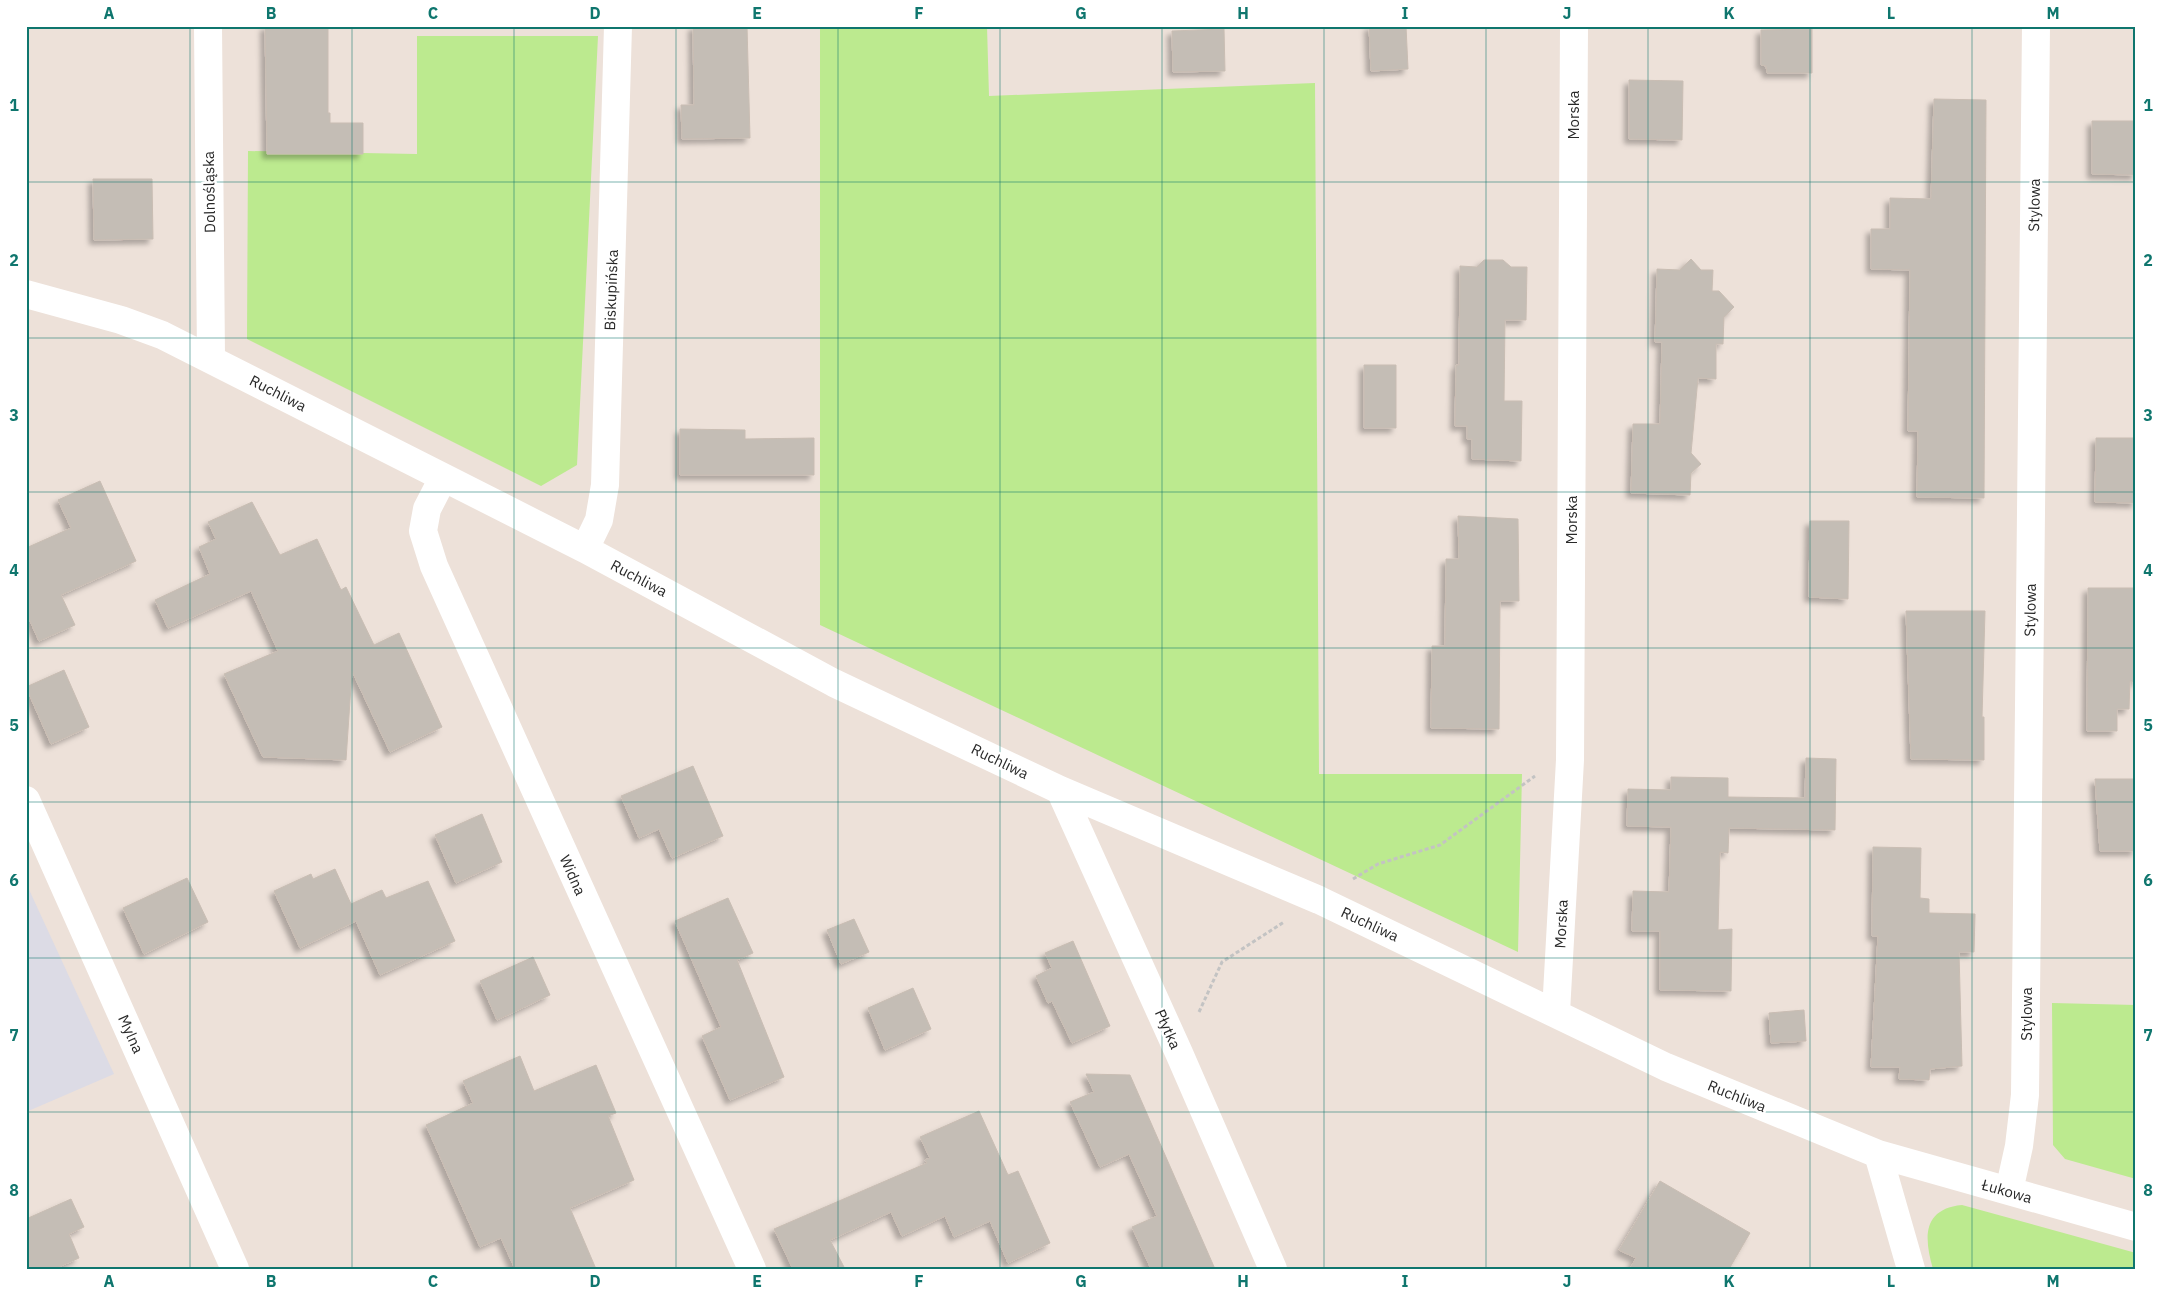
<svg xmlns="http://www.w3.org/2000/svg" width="2162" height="1295" viewBox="0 0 2162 1295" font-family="'IBM Plex Sans',sans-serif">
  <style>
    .industrial { fill: #dcdbe5 }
    .green { fill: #bcea8f }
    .building { fill: #c4bdb5; stroke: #c9bdb3; filter: url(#shadow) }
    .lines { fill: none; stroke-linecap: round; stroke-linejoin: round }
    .path { stroke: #c3c3c3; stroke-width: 3; stroke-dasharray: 4 2.5; stroke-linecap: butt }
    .minor { stroke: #fff; stroke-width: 28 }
    .grid { fill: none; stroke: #0f766e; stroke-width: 1; stroke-opacity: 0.55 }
    .labels { text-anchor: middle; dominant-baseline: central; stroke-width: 5; stroke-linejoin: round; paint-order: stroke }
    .street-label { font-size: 15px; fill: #292929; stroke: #fff }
    .neatline { fill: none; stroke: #0f766e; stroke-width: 2 }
    .grid-label { font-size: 16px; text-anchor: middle; font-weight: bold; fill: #0f766e }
  </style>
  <defs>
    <filter id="shadow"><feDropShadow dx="-4.5" dy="4.5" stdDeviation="2.5" flood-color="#0004"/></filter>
  </defs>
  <rect width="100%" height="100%" fill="#ede1d9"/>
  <path class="industrial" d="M 26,883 L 114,1074 L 26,1112 Z"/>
  <path class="green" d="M 987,26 L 989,96 L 1315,83 L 1319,774 L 1522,774 L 1518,952 L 820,625 L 820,27 Z
    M 417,36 L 598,36 L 577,465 L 541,486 L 247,339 L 248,151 L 417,154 Z
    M 2052,1003 L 2136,1005 L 2136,1179 L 2065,1159 L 2053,1145 Z
    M 1962,1205 L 2136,1253 L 2136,1269 L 1933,1269 C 1924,1238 1922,1209 1962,1205 Z"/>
  <path class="building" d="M 265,26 L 328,26 L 328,113 L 330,113 L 330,123 L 363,123 L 363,154 L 267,154 Z
    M 693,26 L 747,26 L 750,138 L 682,139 L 681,105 L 694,105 Z
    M 1369,26 L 1406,26 L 1408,69 L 1371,71 Z
    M 1224,29 L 1225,71 L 1173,72 L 1172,31 Z
    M 1812,29 L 1812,73 L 1767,73 L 1766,66 L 1761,65 L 1761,30 Z
    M 1629,80 L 1683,81 L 1682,140 L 1629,139 Z
    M 1934,99 L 1986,100 L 1984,498 L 1917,497 L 1918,431 L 1908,431 L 1910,270 L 1871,269 L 1871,229 L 1890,229 L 1890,198 L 1931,199 Z
    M 2092,121 L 2136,121 L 2136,175 L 2092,174 Z
    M 93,179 L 152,179 L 153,239 L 94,240 Z
    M 1691,259 L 1701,270 L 1713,270 L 1712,291 L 1719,291 L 1734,307 L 1724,317 L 1723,344 L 1716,344 L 1716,379 L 1698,378 L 1691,453 L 1701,464 L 1691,473 L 1690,495 L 1631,493 L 1633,424 L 1660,424 L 1662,342 L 1655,342 L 1657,269 L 1680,270 Z
    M 1484,260 L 1503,260 L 1511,267 L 1527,267 L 1526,320 L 1505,320 L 1504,401 L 1522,401 L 1521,461 L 1472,459 L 1472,439 L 1467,439 L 1467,426 L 1455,426 L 1456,365 L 1459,365 L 1460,266 L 1477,267 Z
    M 1364,365 L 1396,365 L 1396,428 L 1364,428 Z
    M 680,429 L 745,430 L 745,439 L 814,438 L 814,475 L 680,475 Z
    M 2096,438 L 2136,438 L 2136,503 L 2095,502 Z
    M 100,481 L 136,561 L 61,595 L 75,625 L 39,641 L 26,612 L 26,548 L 71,528 L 58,500 Z
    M 252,502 L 280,555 L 317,539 L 341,590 L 346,587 L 374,645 L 399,633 L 442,727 L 390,752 L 352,671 L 346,760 L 263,757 L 224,674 L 278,651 L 251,591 L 168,628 L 155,600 L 210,574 L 199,547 L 216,539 L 208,522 Z
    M 1458,516 L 1518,519 L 1519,601 L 1500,601 L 1499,729 L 1431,728 L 1432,646 L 1445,646 L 1446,559 L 1459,559 Z
    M 1810,521 L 1849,521 L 1848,599 L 1809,597 Z
    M 2088,588 L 2136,588 L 2136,682 L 2130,681 L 2129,709 L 2117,709 L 2117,731 L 2087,731 Z
    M 1906,611 L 1985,611 L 1982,717 L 1984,717 L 1984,760 L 1911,759 Z
    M 64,670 L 89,727 L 51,744 L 26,687 Z
    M 1806,758 L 1836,759 L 1835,830 L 1729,828 L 1728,853 L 1720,852 L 1718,930 L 1732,929 L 1731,991 L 1660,990 L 1660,931 L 1632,931 L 1633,891 L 1669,892 L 1671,827 L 1627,826 L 1628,789 L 1671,790 L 1671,777 L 1728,778 L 1728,797 L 1805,798 Z
    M 693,766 L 723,836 L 672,858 L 659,829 L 639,838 L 621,796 Z
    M 2095,779 L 2136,779 L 2136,851 L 2100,851 Z
    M 482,814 L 502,862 L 456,883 L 435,835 Z
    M 1873,847 L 1921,848 L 1920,898 L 1929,899 L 1929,913 L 1975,914 L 1974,952 L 1959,952 L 1962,1066 L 1930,1069 L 1929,1080 L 1899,1079 L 1900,1067 L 1871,1067 L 1878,936 L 1872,936 Z
    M 335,869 L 351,904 L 382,890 L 386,898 L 428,881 L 455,941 L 380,975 L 356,921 L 300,948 L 274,891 L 311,874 L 313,879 Z
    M 187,878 L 208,922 L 144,954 L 123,908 Z
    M 728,898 L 753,953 L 737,960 L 784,1077 L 730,1100 L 702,1036 L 721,1027 L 675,921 Z
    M 854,919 L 869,952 L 841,964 L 827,930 Z
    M 1073,941 L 1110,1026 L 1072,1043 L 1052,1001 L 1048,1003 L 1036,976 L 1052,968 L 1045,953 Z
    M 533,957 L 550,995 L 497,1020 L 480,981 Z
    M 913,988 L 931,1029 L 885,1050 L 868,1008 Z
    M 1804,1010 L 1806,1041 L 1771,1043 L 1769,1013 Z
    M 520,1056 L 534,1091 L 596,1065 L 616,1113 L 608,1116 L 634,1180 L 570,1208 L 596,1269 L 515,1269 L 501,1238 L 480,1247 L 426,1125 L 473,1103 L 463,1081 Z
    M 1086,1074 L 1130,1075 L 1215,1269 L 1151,1269 L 1132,1227 L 1157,1216 L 1129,1154 L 1100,1167 L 1070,1102 L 1094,1092 Z
    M 979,1111 L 1008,1175 L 1018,1171 L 1050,1243 L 1008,1263 L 990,1221 L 954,1237 L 945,1216 L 902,1236 L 891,1212 L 830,1240 L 845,1269 L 793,1269 L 774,1229 L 927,1163 L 925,1160 L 930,1158 L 920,1137 Z
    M 1660,1181 L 1750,1233 L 1729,1269 L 1630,1269 L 1636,1258 L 1619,1250 Z
    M 71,1199 L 84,1227 L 69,1234 L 79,1258 L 54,1269 L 26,1269 L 26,1219 Z"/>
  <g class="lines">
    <path class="path" d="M 1353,879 L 1378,864 L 1440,845 L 1535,776
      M 1199,1012 L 1222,962 L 1284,922"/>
    <path class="minor" d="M 208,26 L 211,358
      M 26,294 L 121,320 L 162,335 L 585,549 L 834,683 L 1060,790 L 1319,900 L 1666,1067 L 1878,1154 L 2136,1227
      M 443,478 L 427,509 L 423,531 L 434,566 L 752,1269
      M 585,549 L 599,520 L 605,485 L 618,26
      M 1060,790 L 1179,1053 L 1273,1269
      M 26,800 L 235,1269
      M 1556,1012 L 1570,760 L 1574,26
      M 1878,1154 L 1911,1269
      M 2009,1191 L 2019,1146 L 2025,1095 L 2036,26"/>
  </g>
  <path class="grid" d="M 190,26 L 190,1269M 352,26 L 352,1269M 514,26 L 514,1269M 676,26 L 676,1269M 838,26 L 838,1269M 1000,26 L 1000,1269M 1162,26 L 1162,1269M 1324,26 L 1324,1269M 1486,26 L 1486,1269M 1648,26 L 1648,1269M 1810,26 L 1810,1269M 1972,26 L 1972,1269M 26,182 L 2136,182M 26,338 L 2136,338M 26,492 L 2136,492M 26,648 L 2136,648M 26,802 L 2136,802M 26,958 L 2136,958M 26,1112 L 2136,1112"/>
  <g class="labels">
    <g class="street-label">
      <text transform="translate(1573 115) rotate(-90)">Morska</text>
      <text transform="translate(209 192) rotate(-91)">Dolnośląska</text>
      <text transform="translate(2034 205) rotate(-89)">Stylowa</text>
      <text transform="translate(611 290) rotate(-88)">Biskupińska</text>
      <text transform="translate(278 393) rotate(27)">Ruchliwa</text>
      <text transform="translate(1571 520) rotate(-90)">Morska</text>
      <text transform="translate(639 578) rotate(28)">Ruchliwa</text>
      <text transform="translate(2030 610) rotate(-89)">Stylowa</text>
      <text transform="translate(1000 761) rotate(26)">Ruchliwa</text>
      <text transform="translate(573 875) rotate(66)">Widna</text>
      <text transform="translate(1370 924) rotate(25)">Ruchliwa</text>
      <text transform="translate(1561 924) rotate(-87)">Morska</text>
      <text transform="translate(2026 1014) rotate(-90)">Stylowa</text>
      <text transform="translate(1168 1029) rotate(66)">Płytka</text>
      <text transform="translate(131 1034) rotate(66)">Mylna</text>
      <text transform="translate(1737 1096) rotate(22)">Ruchliwa</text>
      <text transform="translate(2007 1191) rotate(16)">Łukowa</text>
    </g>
  </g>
  <rect width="2162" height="1295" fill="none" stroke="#ffffff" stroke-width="55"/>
  <rect x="28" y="28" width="2106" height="1240" class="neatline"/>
  <g class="grid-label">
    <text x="109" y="19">A</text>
    <text x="271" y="19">B</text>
    <text x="433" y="19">C</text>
    <text x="595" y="19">D</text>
    <text x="757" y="19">E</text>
    <text x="919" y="19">F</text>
    <text x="1081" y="19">G</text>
    <text x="1243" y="19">H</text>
    <text x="1405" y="19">I</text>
    <text x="1567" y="19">J</text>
    <text x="1729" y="19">K</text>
    <text x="1891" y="19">L</text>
    <text x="2053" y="19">M</text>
    <text x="14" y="111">1</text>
    <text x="2148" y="111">1</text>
    <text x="14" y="266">2</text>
    <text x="2148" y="266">2</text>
    <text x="14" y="421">3</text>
    <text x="2148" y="421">3</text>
    <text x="14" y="576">4</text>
    <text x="2148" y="576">4</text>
    <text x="14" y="731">5</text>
    <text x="2148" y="731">5</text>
    <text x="14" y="886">6</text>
    <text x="2148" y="886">6</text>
    <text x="14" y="1041">7</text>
    <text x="2148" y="1041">7</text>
    <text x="14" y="1196">8</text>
    <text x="2148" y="1196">8</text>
    <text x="109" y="1287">A</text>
    <text x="271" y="1287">B</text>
    <text x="433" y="1287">C</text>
    <text x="595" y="1287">D</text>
    <text x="757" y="1287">E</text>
    <text x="919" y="1287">F</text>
    <text x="1081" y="1287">G</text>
    <text x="1243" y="1287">H</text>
    <text x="1405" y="1287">I</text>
    <text x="1567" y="1287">J</text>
    <text x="1729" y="1287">K</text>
    <text x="1891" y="1287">L</text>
    <text x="2053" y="1287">M</text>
  </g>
</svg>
